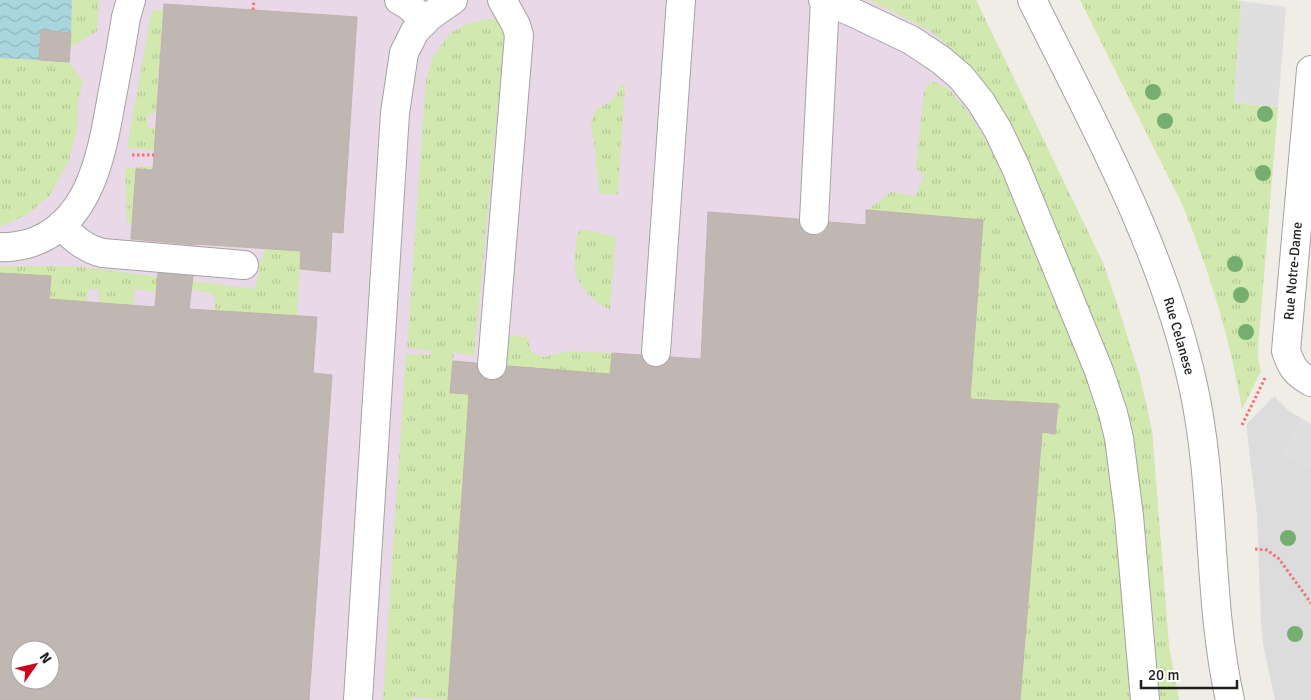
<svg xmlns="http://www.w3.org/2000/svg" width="1311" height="700" viewBox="0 0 1311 700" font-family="Signika,sans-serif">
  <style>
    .residential { fill: #dddcdd }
    .industrial { fill: #e9d8e7; fill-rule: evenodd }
    .grass { fill: url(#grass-tufts) }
    .parking { fill: #dfdfdf }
    .water { fill: url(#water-waves) }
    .building { fill: #c0b7b3; stroke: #c1b1a9; fill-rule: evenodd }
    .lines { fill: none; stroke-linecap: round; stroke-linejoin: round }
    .minor-casing { stroke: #a3a3a3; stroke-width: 30 }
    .path { stroke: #f57173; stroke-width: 3; stroke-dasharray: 2.5 2.5; stroke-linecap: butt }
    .minor { stroke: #fff; stroke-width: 28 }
    .tree { fill: #76ae70 }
    .labels { text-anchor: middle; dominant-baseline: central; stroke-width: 4; stroke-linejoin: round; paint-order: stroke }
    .street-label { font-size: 14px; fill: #1f1f1f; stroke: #fff }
  </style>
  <defs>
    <pattern id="grass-tufts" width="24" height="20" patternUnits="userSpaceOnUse" patternTransform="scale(1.25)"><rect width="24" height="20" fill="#d1e8ae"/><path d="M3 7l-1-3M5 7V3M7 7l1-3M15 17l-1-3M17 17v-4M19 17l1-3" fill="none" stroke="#b3c795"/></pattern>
    <pattern id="water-waves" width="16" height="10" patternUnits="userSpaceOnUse" patternTransform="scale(1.25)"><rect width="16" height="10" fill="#a8d6dc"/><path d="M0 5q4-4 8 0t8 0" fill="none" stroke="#90b7bc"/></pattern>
  </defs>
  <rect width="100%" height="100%" fill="#f0ece6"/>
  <path class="residential" d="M 1274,396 L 1289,411 L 1311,424 L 1311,700 L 1275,700 L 1264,649 L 1261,624 L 1257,515 L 1247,432 L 1247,424 Z"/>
  <path class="industrial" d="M 0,0 L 976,0 L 1103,263 L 1118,307 L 1140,377 L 1152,431 L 1169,647 L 1179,700 L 0,700 ZM 20,650 L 50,650 L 50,680 L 20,680 Z"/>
  <path class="grass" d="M 72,0 L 99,0 L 97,31 L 70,48 Z
    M 870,0 L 976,0 L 1103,263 L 1118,307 L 1140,377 L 1152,431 L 1169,647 L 1179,700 L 1156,700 L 1136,491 L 991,96 L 959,56 L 931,31 Z
    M 1080,0 L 1235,0 L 1241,1 L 1234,103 L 1278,107 L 1258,346 L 1258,359 L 1261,371 L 1242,409 C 1230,338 1209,270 1182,204 Z
    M 152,10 L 163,10 L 156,113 L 148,114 L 148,128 L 156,128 L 154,150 L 127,148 Z
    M 485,19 L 496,19 L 505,32 L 474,356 L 454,352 L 450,392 L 469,394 L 448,700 L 412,697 L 412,700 L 383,700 L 406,354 L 431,355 L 432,351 L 407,348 L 426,80 L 433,57 L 450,33 L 467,24 Z
    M 0,58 L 69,62 L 83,81 L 78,102 L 77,131 L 68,163 L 50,195 L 28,214 L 5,225 L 0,226 Z
    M 934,82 L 949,89 L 968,112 L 994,153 L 1020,202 L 1102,412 L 1117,492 L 1128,666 L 1131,700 L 1020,700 L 1042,432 L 1055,433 L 1058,404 L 970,399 L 983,220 L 867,210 L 891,192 L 915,196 L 924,177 L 916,167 L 924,93 L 927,85 Z
    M 620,85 L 625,85 L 618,195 L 599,193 L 595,149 L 591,123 L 595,110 C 609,102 615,102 620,85 Z
    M 153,166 L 153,170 L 136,170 L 132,224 L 127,223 L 125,168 Z
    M 582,229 L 616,237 L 610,310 C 595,302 581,291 576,274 C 573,265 576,244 577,234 Z
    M 264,248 L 301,251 L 297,318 L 215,311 L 215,298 L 210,293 L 191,290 L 157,288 L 156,292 L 135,289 L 133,305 L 99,303 L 99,289 L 89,289 L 86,302 L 49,299 L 51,276 L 0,273 L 0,266 L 73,266 L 255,289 Z
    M 516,335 L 528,338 L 531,352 L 543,357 L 570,351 L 612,353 L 610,374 L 507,366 L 507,338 Z"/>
  <path class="parking" d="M 1241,1 L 1286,7 L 1278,107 L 1234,103 Z
    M 1301,419 L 1311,424 L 1311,469 L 1282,455 Z"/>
  <path class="water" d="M 0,0 L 72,0 L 71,33 L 41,31 L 39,60 L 0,58 Z"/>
  <path class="building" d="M 164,4 L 357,17 L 343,233 L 332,232 L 330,272 L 300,269 L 301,251 L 196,244 L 196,245 L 131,239 L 136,169 L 153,170 Z
    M 41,30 L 71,33 L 69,62 L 39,60 Z
    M 866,210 L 983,220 L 970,399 L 1058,404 L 1055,434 L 1042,432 L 1020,700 L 448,700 L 469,394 L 450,393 L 453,361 L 476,363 L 478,371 L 483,378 L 491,381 L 499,379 L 505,374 L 508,366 L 610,374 L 612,353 L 641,355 L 642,359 L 647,365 L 655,368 L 663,366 L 669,361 L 670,357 L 701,359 L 708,212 L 798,219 L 800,227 L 805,233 L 814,236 L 822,234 L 827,229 L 829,222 L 866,225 Z
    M 0,273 L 51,276 L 49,299 L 155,307 L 158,273 L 193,276 L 189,309 L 317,317 L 313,373 L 332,375 L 309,700 L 0,700 ZM 20,650 L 50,650 L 50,680 L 20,680 Z"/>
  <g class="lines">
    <g class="minor-casing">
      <path id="minor" d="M 399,0 L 409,6 L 425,21
        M 823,0 L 852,12 L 911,40 L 941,60 L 961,77 L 981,102 L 998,130 L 1016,168 L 1099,371 L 1113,413 L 1119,438 L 1129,516 L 1145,700
        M 1032,0 C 1094,125 1163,249 1193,385 C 1216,489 1207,597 1230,700
        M 1311,70 L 1286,351 C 1292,368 1295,373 1311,382
        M 814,220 L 825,0
        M 61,225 C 73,238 85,249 103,253 L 244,265
        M 0,247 C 9,248 18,246 27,244 C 91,226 102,152 112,96 C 117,70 122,43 126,17 L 131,0
        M 656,352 L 681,0
        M 492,365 L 519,35 L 516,25 L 502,0
        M 358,700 L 395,113 L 404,53 L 415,31 L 430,16 L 453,0"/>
    </g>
    <path class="path" d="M 253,10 L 254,0
      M 132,155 L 154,155
      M 1242,425 L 1265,378
      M 1255,549 L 1267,550 L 1279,559 L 1311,603"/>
    <use href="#minor" class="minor"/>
  </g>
  <g class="tree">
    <circle cx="1153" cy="92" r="8"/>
    <circle cx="1265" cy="114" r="8"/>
    <circle cx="1165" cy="121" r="8"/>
    <circle cx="1263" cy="173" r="8"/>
    <circle cx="1235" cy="264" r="8"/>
    <circle cx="1241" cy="295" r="8"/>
    <circle cx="1246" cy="332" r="8"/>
    <circle cx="1288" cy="538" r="8"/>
    <circle cx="1295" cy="634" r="8"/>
  </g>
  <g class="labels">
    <g class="street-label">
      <text transform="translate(1293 271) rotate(-85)">Rue Notre-Dame</text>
      <text transform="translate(1179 336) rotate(74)">Rue Celanese</text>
    </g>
  </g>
  <g transform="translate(35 665) rotate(56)"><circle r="24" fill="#ffffff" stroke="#a5a5a5"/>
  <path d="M0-4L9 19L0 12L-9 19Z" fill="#c9061c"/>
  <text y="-8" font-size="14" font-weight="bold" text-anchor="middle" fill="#1f1f1f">N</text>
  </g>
  <path d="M1141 680v8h96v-8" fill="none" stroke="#1f1f1f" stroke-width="2.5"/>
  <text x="1148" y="680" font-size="15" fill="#1f1f1f" stroke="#ffffff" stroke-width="4" paint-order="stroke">20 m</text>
</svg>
